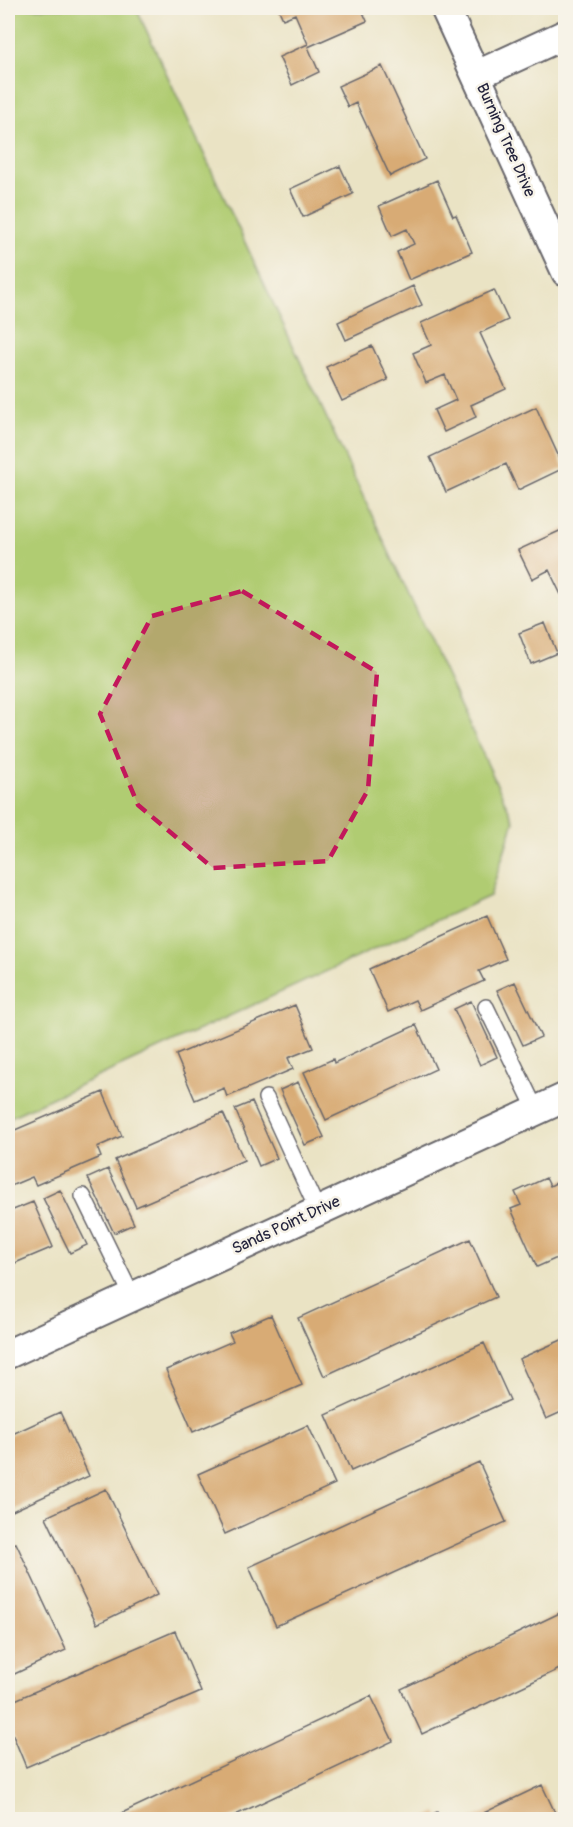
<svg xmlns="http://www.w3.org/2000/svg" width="573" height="1827" viewBox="0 0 573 1827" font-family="Pangolin,sans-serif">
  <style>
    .green { fill: #b0cc72; stroke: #697756; stroke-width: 1.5 }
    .building { fill: #d8ab75 }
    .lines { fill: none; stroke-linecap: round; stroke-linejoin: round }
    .lane-casing { stroke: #68666b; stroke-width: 18 }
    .street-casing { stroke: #68666b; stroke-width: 32 }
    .lane { stroke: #fff; stroke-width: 15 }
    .street { stroke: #fff; stroke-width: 28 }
    .marked { fill: #c2185b; fill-opacity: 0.2; stroke: #c2185b; stroke-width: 4.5; stroke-dasharray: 12 8; stroke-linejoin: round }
    .labels { text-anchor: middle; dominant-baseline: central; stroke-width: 5; stroke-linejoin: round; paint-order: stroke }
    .street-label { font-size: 16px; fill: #22223b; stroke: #f7f3e8 }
  </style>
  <rect width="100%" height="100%" fill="#f7f3e8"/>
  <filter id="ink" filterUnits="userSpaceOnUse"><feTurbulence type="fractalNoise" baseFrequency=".0167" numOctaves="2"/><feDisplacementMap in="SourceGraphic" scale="12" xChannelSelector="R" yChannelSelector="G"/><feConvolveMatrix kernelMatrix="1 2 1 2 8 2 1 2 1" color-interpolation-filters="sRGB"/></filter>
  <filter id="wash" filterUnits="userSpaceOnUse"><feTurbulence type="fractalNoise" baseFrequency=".008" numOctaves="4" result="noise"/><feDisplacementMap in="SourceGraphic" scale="24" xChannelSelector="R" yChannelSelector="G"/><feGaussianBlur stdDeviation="1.35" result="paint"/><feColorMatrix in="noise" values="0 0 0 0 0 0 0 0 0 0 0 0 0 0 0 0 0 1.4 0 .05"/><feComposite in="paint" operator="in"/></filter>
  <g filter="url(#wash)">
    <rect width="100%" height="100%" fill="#eae3c4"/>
    <path class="green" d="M 8,8 L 136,8 L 514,821 L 490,896 L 8,1118 Z"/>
    <g id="blocks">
      <path class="building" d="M 278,8 L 361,8 L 367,21 L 308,47 L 319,72 L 292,85 L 279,57 L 308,44 L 295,14 L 283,19 Z
        M 382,66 L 425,159 L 390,176 L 356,103 L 348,107 L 338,86 Z
        M 340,166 L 353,194 L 303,217 L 290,189 Z
        M 437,180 L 453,216 L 456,215 L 472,252 L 409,280 L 397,252 L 414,244 L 407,229 L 392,236 L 379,206 Z
        M 413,286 L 422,305 L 346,340 L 338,322 Z
        M 494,290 L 508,320 L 480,333 L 506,389 L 471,405 L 476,417 L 444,432 L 434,410 L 456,400 L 445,375 L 426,383 L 413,353 L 431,345 L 421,323 Z
        M 372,346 L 388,380 L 342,401 L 326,367 Z
        M 536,407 L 564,468 L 518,490 L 506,464 L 446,492 L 430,457 Z
        M 566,528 L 566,605 L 549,570 L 532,579 L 518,550 Z
        M 545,623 L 557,653 L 531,664 L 519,633 Z
        M 487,916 L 506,959 L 479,971 L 484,981 L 420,1010 L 415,1000 L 388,1012 L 369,969 Z
        M 515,982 L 541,1037 L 523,1045 L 497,990 Z
        M 471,1001 L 497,1057 L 480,1065 L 454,1009 Z
        M 295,1005 L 313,1048 L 288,1058 L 293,1069 L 227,1097 L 224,1088 L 195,1100 L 176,1055 Z
        M 416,1025 L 436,1069 L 326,1120 L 304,1072 L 333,1059 L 334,1063 Z
        M 298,1082 L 324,1137 L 305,1145 L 280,1090 Z
        M 103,1092 L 122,1136 L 97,1147 L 101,1157 L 36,1185 L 32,1177 L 8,1187 L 8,1133 Z
        M 252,1102 L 277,1158 L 259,1166 L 235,1109 Z
        M 223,1113 L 244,1160 L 136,1207 L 115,1160 Z
        M 108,1169 L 134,1224 L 114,1233 L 88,1178 Z
        M 546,1178 L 550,1186 L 566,1178 L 566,1254 L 537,1267 L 511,1209 L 521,1205 L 515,1192 Z
        M 60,1190 L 87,1245 L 70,1253 L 43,1198 Z
        M 33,1202 L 53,1247 L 8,1266 L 8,1212 Z
        M 470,1239 L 496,1297 L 324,1376 L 298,1318 Z
        M 271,1315 L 302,1385 L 193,1432 L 166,1370 L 233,1341 L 229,1333 Z
        M 566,1338 L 566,1410 L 546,1419 L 519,1359 Z
        M 484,1343 L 510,1400 L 351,1471 L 326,1415 Z
        M 60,1412 L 89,1476 L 8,1513 L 8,1436 Z
        M 308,1425 L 335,1484 L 225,1534 L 198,1474 Z
        M 479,1462 L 506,1522 L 276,1626 L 249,1567 Z
        M 106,1489 L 157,1595 L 97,1624 L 46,1517 Z
        M 16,1543 L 66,1650 L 8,1677 L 8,1546 Z
        M 566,1610 L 566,1666 L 422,1734 L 401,1689 Z
        M 175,1631 L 201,1692 L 26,1767 L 8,1723 L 8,1703 Z
        M 371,1696 L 393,1741 L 225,1820 L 107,1820 Z
        M 542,1785 L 558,1819 L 469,1820 Z
        M 437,1812 L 441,1820 L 421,1820 Z"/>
    </g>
  </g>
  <g filter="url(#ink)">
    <use href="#blocks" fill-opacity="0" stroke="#68666b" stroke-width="1.5"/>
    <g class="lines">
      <g class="lane-casing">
        <path id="lane" d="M 486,1007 L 536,1110
          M 266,1098 L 318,1211
          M 83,1196 L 132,1296"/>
      </g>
      <g class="street-casing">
        <path id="street" d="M 445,8 L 566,272
          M 477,75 L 566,34
          M 8,1354 L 566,1097"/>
      </g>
      <use href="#lane" class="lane"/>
      <use href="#street" class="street"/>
    </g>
  </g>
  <path class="marked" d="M 242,591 L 377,672 L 368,790 L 328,861 L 213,868 L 138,805 L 100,714 L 152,616 Z"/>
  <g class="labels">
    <g class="street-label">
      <text transform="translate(506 140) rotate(66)">Burning Tree Drive</text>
      <text transform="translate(286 1225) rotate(-25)">Sands Point Drive</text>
    </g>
  </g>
  <rect width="573" height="1827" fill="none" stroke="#f7f3e8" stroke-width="30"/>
</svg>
